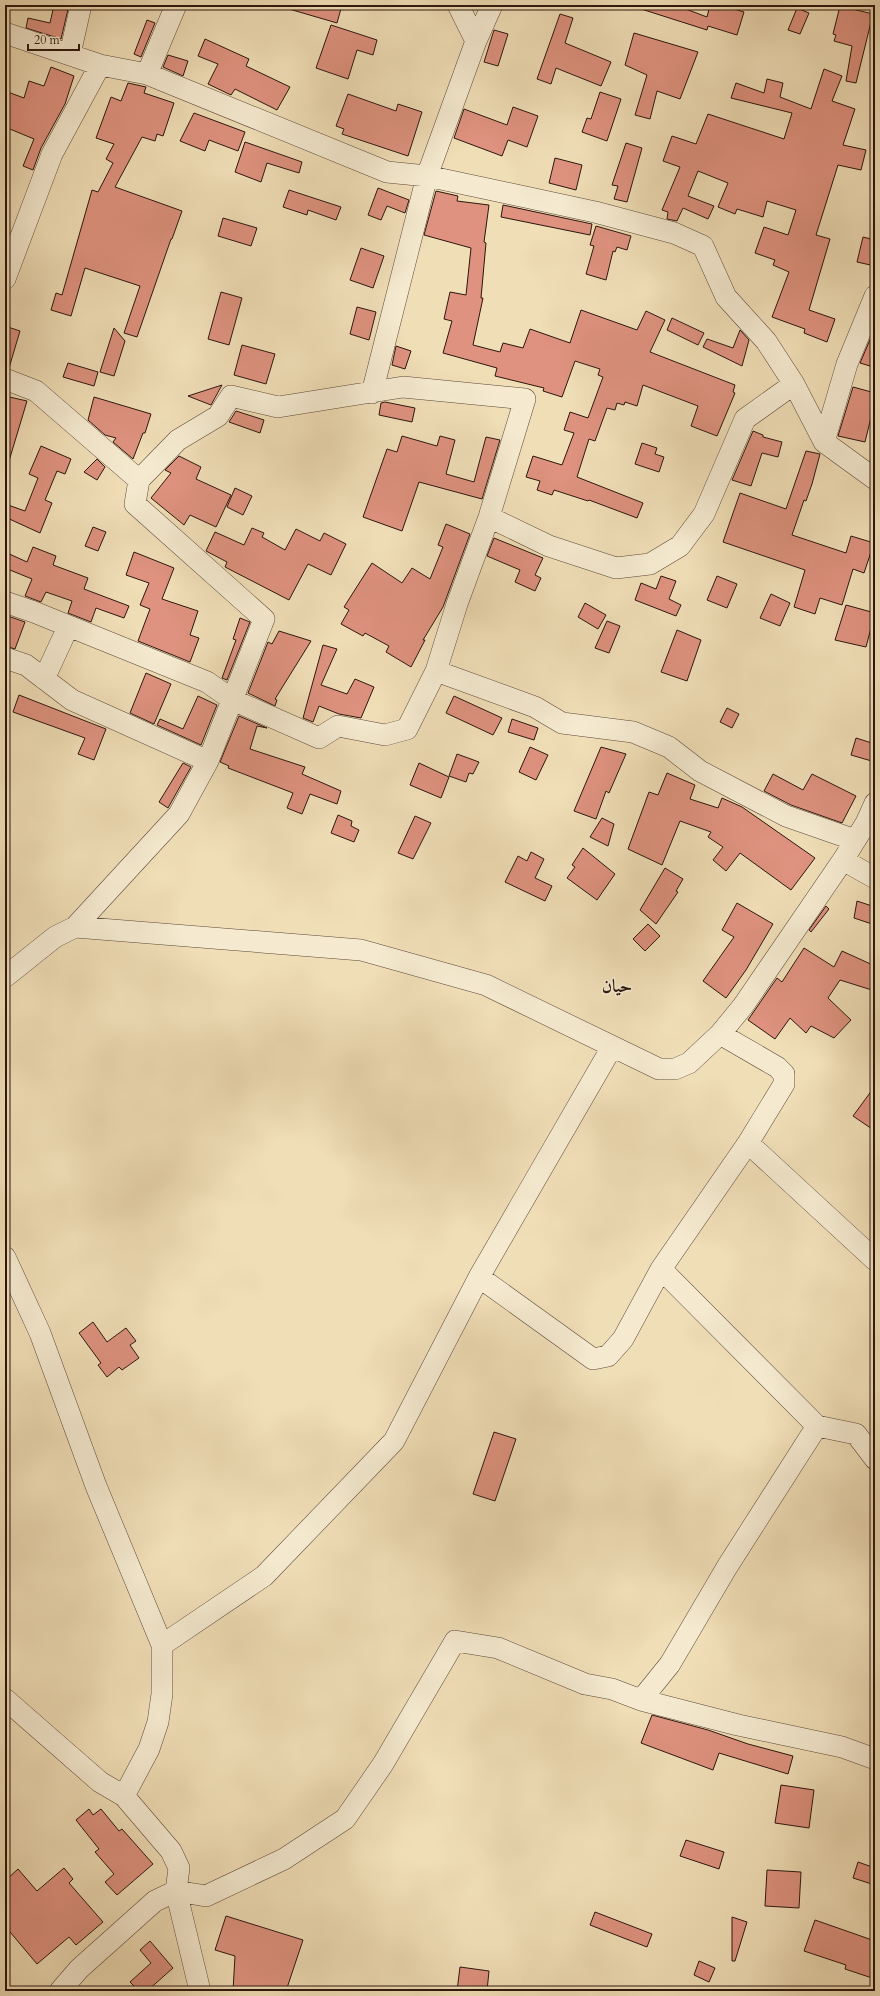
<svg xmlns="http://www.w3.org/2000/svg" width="880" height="1996" viewBox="0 0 880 1996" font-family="Cardo,Amiri,serif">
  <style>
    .building { fill: #de927f; stroke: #2c160d }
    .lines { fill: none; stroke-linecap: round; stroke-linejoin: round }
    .minor-casing { stroke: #5d4838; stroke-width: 22 }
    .minor { stroke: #f5ead0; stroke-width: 21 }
    .labels { text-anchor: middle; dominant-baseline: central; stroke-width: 3; stroke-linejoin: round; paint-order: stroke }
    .district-label { font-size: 18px; font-weight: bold; fill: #2c160d; stroke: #f5ead0 }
  </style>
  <rect width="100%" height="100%" fill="#f0deb7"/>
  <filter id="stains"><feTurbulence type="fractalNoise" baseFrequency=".005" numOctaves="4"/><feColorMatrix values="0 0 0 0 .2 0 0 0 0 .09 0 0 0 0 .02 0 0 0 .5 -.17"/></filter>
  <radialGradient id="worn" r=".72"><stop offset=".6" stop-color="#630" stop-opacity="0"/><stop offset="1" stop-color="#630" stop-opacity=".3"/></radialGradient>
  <path class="building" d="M 54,5 L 69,5 L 61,39 L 26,28 L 28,18 L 50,23 Z
    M 289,5 L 342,5 L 337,23 L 289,9 Z
    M 638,5 L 675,5 L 707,17 L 710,5 L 721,5 L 744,12 L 737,35 L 708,26 L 707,30 L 638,8 Z
    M 840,6 L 873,14 L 856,83 L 846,81 L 852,46 L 834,41 L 836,35 L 833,34 Z
    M 797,8 L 809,13 L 800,34 L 788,30 Z
    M 560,14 L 573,18 L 565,43 L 611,62 L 601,86 L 556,68 L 551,84 L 537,79 Z
    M 147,20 L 155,23 L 141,57 L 134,54 Z
    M 331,25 L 377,40 L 373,55 L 357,50 L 348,79 L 316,68 Z
    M 494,30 L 508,34 L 498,66 L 484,62 Z
    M 634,33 L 698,52 L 680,99 L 657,91 L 650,119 L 635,115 L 647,75 L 625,65 Z
    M 205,39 L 249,59 L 246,66 L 290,87 L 277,110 L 235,89 L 231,95 L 208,84 L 218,64 L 198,56 Z
    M 168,55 L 188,61 L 183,76 L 163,67 Z
    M 51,67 L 74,76 L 65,104 L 41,148 L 33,170 L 23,166 L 34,139 L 5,127 L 5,91 L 24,98 L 29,81 L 44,86 Z
    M 824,69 L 842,76 L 832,101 L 855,109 L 843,145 L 866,150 L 861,170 L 838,165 L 816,235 L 830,239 L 809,310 L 835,319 L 827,342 L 804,333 L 805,329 L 772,317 L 789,272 L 773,265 L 775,260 L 755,253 L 764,227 L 788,235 L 796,210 L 767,201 L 763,217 L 737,209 L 735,214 L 718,207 L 728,183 L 698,171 L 688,196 L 714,206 L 708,219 L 683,208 L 677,221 L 667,219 L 668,212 L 662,210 L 680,167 L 663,161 L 672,136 L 696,144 L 708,114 L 784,139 L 792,113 L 731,98 L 736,83 L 764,93 L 767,79 L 783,83 L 780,97 L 811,109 Z
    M 128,83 L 146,87 L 144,93 L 174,103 L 163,136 L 157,134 L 155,141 L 142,137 L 115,187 L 182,211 L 172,239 L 171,239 L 137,337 L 124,333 L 140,286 L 85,268 L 71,316 L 51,310 L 56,293 L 62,295 L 92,190 L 98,192 L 113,163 L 106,159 L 114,144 L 96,138 L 111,97 L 121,101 Z
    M 600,92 L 621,99 L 607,141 L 582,132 L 587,118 L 591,119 Z
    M 348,94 L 396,111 L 398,104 L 422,112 L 408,156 L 342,134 L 344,129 L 336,126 Z
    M 513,107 L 538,116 L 527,147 L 508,140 L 502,156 L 454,138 L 464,109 L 507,125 Z
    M 194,113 L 245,132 L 238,151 L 209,140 L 205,151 L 180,141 Z
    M 245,142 L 302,162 L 299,173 L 267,163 L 261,182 L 235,172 Z
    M 626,143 L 642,148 L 627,202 L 614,199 L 618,186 L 612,185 Z
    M 555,158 L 582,165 L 576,190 L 549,183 Z
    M 378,188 L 409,200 L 405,213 L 387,206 L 381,220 L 368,215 Z
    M 289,190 L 341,207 L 336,220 L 308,210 L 307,215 L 283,207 Z
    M 436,191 L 458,196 L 457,201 L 489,205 L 484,242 L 486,243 L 481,298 L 483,298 L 473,345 L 500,352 L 503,343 L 523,348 L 530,329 L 570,343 L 581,310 L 637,330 L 646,311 L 665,320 L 650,352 L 735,385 L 733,392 L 735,393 L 717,436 L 691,426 L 698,406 L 643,385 L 637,406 L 625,402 L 624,405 L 617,403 L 615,410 L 607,408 L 595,441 L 589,439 L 577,477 L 643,503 L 637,518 L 589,500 L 588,501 L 554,490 L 552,495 L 537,490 L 540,481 L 526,477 L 533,456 L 562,465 L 574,433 L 564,430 L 570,412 L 588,418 L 603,377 L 598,375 L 600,369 L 575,361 L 562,397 L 543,391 L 544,388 L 495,376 L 497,368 L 443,353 L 452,321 L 444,319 L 450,292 L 466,295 L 471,248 L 424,235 Z
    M 503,205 L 592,224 L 590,235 L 501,217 Z
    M 223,218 L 257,228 L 251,246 L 218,236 Z
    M 596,226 L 631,236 L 627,250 L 617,247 L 615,252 L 613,251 L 606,280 L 586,274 L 594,246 L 590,245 Z
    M 863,237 L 875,240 L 875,266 L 857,262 Z
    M 361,248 L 384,256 L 373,288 L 350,280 Z
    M 221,292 L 242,298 L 229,345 L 208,339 Z
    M 357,307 L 376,312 L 369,340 L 350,334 Z
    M 672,318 L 704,333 L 698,345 L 667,330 Z
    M 5,326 L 20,331 L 9,368 L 5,367 Z
    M 114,328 L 125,341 L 114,376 L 100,372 Z
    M 740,330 L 749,340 L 742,366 L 703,347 L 707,339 L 733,348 Z
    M 872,335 L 875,335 L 875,351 L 870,366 L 860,363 Z
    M 242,345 L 275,354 L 266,384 L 234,375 Z
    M 396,346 L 411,351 L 405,369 L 392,365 Z
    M 68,363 L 98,372 L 94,386 L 63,377 Z
    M 222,385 L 211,405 L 188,396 Z
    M 853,387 L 875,393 L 875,401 L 865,442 L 838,436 Z
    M 5,396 L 27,401 L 9,461 L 5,461 Z
    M 94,397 L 151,414 L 145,433 L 143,433 L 133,459 L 113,442 L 116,438 L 105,435 L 88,420 Z
    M 385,402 L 415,408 L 412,422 L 379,415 L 381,403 Z
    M 236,411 L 264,420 L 260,433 L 229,422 Z
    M 753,431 L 763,435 L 763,437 L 782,442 L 778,457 L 762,453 L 751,486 L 732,480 Z
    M 402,436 L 437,446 L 440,436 L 455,440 L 446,474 L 474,482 L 486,437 L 500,440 L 482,499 L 419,482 L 402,531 L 363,517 L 387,449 L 397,452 Z
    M 642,443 L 657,448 L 655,454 L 664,457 L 659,472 L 635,464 Z
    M 41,446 L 71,459 L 65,474 L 57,471 L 45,500 L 52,503 L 40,533 L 5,517 L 5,513 L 8,505 L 25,511 L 38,478 L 29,474 Z
    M 806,451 L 820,454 L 812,484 L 806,501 L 804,500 L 792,535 L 846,553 L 851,536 L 874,543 L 864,573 L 853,569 L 842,605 L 820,598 L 815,614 L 794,607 L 805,570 L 723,542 L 740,493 L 786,509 Z
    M 179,456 L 201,467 L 196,479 L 231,495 L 216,527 L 190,515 L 184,525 L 151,498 L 171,473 L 165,470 Z
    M 97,459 L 105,467 L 97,480 L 84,472 Z
    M 235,488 L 252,496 L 243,515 L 227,507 Z
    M 446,524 L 470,534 L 443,607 L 423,640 L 425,640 L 411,667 L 386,652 L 389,646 L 365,633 L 363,636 L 341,624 L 349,610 L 344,607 L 372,563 L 402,583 L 412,568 L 430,579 L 443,547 L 438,545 Z
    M 93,527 L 106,532 L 98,551 L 85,546 Z
    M 252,528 L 264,533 L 262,537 L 285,550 L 296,529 L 320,541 L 324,533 L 346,544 L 331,575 L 308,564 L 289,600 L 225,567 L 227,562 L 206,551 L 215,532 L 244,545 Z
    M 494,538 L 543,558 L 535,575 L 541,578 L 535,591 L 515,582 L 520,570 L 487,556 Z
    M 33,547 L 56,556 L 53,565 L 88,578 L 84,589 L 129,606 L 124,618 L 96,608 L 91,622 L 68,613 L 72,601 L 46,592 L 41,602 L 25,596 L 32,579 L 5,568 L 5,552 L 27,562 Z
    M 134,552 L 174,568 L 162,599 L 198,611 L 190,635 L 199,638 L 190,662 L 138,641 L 150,609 L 140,605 L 149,583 L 126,575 Z
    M 661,576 L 676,581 L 669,599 L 681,605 L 676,616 L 635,600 L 641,583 L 656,589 Z
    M 717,576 L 737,584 L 727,608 L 707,600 Z
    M 771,594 L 790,603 L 780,626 L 760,618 Z
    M 585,603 L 606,615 L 598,629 L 578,617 Z
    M 846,605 L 875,613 L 866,647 L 835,640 Z
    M 5,615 L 25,622 L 15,649 L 5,646 Z
    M 240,618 L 250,622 L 227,680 L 222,678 L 236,640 L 233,639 Z
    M 607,621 L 620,626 L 609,653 L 595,648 Z
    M 677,630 L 701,640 L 687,681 L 661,672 Z
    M 279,631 L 311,641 L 275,699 L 277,700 L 275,706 L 248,693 L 268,642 L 272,644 Z
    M 323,645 L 337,649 L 321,685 L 347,694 L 355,679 L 374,687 L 361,718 L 339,714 L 319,706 L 313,722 L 303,718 Z
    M 146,673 L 171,684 L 154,724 L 130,713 Z
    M 19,695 L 106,729 L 94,760 L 78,754 L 85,738 L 13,712 Z
    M 198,696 L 217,705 L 201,745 L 157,725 L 160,719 L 183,729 Z
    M 454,696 L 502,718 L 493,735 L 446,713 Z
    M 727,708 L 739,714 L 732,728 L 720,722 Z
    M 239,716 L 267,728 L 257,726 L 250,749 L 305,767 L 302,774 L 341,791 L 337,804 L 310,794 L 302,814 L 287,808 L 293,793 L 228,768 L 229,766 L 220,762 Z
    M 512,719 L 538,728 L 534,740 L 508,732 Z
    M 856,738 L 875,744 L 875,762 L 851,755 Z
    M 530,747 L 548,755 L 536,780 L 519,772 Z
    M 601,747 L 626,754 L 609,793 L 606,791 L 596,819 L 574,811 Z
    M 457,754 L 479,762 L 473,774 L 469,773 L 466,782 L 449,776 Z
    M 183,763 L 191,767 L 168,808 L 159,802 Z
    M 419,763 L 449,777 L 441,798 L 410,785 Z
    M 667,773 L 695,785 L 690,799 L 718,808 L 722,798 L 742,807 L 815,858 L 791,890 L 740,853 L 726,871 L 713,860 L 723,847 L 708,837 L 711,832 L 680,821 L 662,865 L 628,849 L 649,792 L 658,795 Z
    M 773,774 L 803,790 L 812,774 L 856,796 L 842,823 L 791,805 L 764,791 Z
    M 338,815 L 352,821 L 351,826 L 359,830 L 354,842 L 331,833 Z
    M 415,816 L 431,823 L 413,859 L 398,853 Z
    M 602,818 L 614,824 L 608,846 L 590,837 Z
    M 583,848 L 615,874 L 597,900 L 567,878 L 575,867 L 572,865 Z
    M 531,852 L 544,859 L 535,878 L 552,886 L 545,901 L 505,882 L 518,856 L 527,861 Z
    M 665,868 L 683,879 L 676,891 L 678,892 L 656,924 L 640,910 Z
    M 857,901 L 875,907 L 875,925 L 854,918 Z
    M 737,903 L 773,924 L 746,970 L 726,998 L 703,981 L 734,937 L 722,930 Z
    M 826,906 L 829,909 L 811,932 L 809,930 Z
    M 648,924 L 660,936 L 645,951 L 633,939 Z
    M 804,948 L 834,967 L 842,951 L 875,966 L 875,991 L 840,980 L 828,998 L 851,1020 L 834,1038 L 811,1026 L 806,1033 L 790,1018 L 775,1039 L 748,1020 L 777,978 L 782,982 Z
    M 875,1086 L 875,1131 L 853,1116 Z
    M 93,1322 L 107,1342 L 126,1328 L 136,1341 L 130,1345 L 139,1358 L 122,1370 L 119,1367 L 107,1377 L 98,1365 L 101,1363 L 79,1333 Z
    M 494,1432 L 516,1439 L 495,1501 L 473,1494 Z
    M 652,1715 L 708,1730 L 748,1744 L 793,1756 L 788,1774 L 719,1753 L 713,1770 L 641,1743 Z
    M 781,1785 L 814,1790 L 809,1828 L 775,1823 Z
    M 89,1809 L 93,1815 L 101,1809 L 119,1831 L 122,1829 L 153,1864 L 117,1895 L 105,1882 L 114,1874 L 95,1852 L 99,1849 L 76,1820 Z
    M 686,1840 L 724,1852 L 719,1869 L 680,1856 Z
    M 858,1862 L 875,1868 L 875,1885 L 853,1878 Z
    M 64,1868 L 73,1879 L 69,1883 L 103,1922 L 76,1945 L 69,1937 L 37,1964 L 5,1926 L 5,1881 L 18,1869 L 37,1891 Z
    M 767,1870 L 801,1872 L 799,1908 L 765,1906 Z
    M 595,1912 L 652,1934 L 647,1947 L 590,1925 Z
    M 226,1916 L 303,1940 L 286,1991 L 233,1991 L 235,1956 L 215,1950 Z
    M 732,1917 L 747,1922 L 735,1961 L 732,1961 Z
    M 815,1920 L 875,1941 L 875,1979 L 845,1969 L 846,1965 L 804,1951 Z
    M 150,1941 L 173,1968 L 147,1991 L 139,1991 L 130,1982 L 151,1963 L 140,1950 Z
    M 699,1961 L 715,1968 L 709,1982 L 694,1975 Z
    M 460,1967 L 489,1971 L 487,1991 L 457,1991 Z"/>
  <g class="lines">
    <g class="minor-casing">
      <path id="minor" d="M 458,5 L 476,41
        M 5,33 L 100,65 L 147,74 L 387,172 L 427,176 L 595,212 L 674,233 L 703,246 L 726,297 L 766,341 L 794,384 L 824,442 L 875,479
        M 70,54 L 81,5
        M 147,74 L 176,5
        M 5,279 L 52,154 L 100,65
        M 5,379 L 36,391 L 139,480
        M 372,393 L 427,176 L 476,41 L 492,5
        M 824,442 L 847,364 L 875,296
        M 489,517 L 549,546 L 616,568 L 650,564 L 680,546 L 704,514 L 745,419 L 794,384
        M 5,602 L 34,612 L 207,682 L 233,700 L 319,738 L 338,726 L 385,735 L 407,729 L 436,671 L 457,604 L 489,517 L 525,399 L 403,387 L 278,407 L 231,396 L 218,416 L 178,440 L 139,480 L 135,504 L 264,619 L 208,761 L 179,814 L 75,927
        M 5,658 L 26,665 L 72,700 L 208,761
        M 436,671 L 535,707 L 562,723 L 633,732 L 669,747 L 700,771 L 786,816 L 855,840
        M 44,679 L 68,627
        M 843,860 L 875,878
        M 5,977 L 55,937 L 75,927 L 361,950 L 486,985 L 659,1069 L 675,1069 L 689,1063 L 720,1034 L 743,1006 L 843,860 L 866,823 L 875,803
        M 748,1143 L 875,1260
        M 5,1257 L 40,1333 L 96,1486 L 162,1645 L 162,1694 L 158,1722 L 149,1749 L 124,1796
        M 661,1269 L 817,1426 L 856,1434 L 875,1459
        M 479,1277 L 593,1359 L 608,1356 L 623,1339 L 661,1269 L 748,1143 L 784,1084 L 784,1074 L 777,1067 L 720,1034
        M 162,1645 L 264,1576 L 394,1441 L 479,1277 L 612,1047
        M 5,1699 L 100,1782 L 124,1796 L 171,1851 L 179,1868 L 176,1891 L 200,1991
        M 641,1700 L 738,1725 L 842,1747 L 875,1759
        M 60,1991 L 79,1969 L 155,1901 L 176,1891 L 206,1896 L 284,1859 L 345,1819 L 383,1764 L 455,1641 L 498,1648 L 585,1684 L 612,1689 L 641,1700 L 670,1664 L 727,1567 L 817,1426"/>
    </g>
    <use href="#minor" class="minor"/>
  </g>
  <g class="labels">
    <g class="district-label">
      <text x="617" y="986">حيان</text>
    </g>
  </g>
  <rect width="880" height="1996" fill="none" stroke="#f0deb7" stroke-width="20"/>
  <rect x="6" y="6" width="868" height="1984" fill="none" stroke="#2c160d" stroke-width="2"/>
  <rect x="10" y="10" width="860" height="1976" fill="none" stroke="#2c160d"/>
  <path d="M28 44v6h51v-6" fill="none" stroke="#2c160d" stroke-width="2"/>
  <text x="34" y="44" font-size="12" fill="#2c160d" stroke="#f5ead0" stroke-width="3" paint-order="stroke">20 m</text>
  <rect width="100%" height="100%" filter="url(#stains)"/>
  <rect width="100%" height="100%" fill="url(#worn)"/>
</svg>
